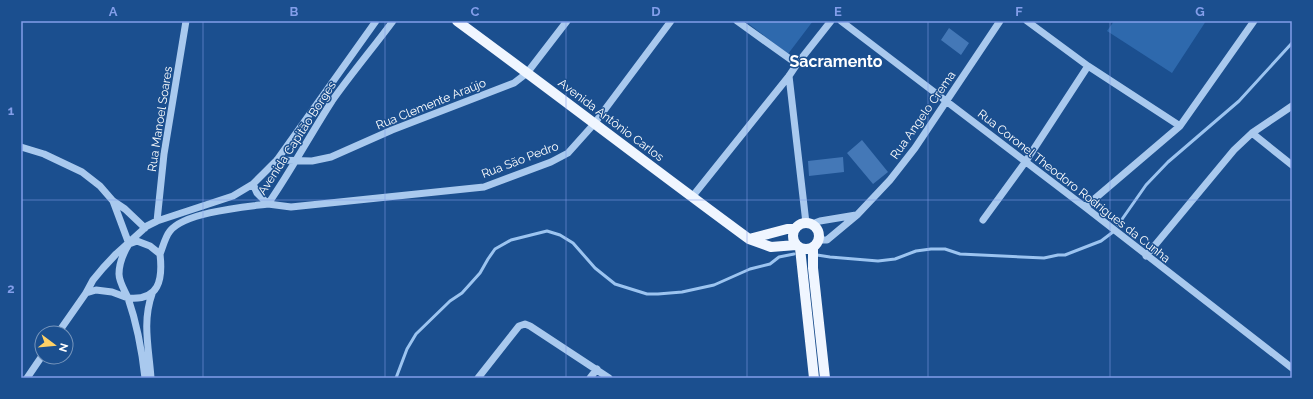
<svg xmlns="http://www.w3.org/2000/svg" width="1313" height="399" viewBox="0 0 1313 399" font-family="Raleway,sans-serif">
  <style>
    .green { fill: #2e69ad }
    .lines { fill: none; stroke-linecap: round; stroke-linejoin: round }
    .stream { stroke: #9cc4f0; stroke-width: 3 }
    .building { fill: #4478b7 }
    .minor { stroke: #a9c9ee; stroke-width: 7 }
    .major { stroke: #f0f6ff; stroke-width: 10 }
    .grid { fill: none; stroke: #839eea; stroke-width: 1; stroke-opacity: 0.55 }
    .labels { text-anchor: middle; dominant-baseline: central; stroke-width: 3; stroke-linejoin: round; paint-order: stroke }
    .street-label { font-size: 12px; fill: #fff; stroke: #1b4f8f }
    .district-label { font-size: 16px; font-weight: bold; fill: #fff; stroke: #1b4f8f }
    .neatline { fill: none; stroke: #839eea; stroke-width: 1.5 }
    .grid-label { font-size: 13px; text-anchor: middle; font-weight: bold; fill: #839eea }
  </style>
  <rect width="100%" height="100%" fill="#1b4f8f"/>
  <path class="green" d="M 745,21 L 813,21 L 788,54 Z
    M 1114,21 L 1206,21 L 1172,73 L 1107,31 Z"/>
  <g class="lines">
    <path class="stream" d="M 1118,225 L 1146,185 L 1168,162 L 1239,101 L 1292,43
      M 817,255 L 830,257 L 878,261 L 895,259 L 916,251 L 931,249 L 945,249 L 960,254 L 1044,258 L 1058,255 L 1065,255 L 1101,241 L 1113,232
      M 396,378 L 407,349 L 416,334 L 450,301 L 462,293 L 480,273 L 488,259 L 495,249 L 511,240 L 547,231 L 560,235 L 573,243 L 595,268 L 615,284 L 647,294 L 658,294 L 682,292 L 714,285 L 750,269 L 770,264 L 779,257 L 794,254"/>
  </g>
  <path class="building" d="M 949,28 L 969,43 L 961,55 L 941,40 Z
    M 862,140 L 888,172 L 873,184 L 847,153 Z
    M 843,157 L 844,172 L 809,176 L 808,161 Z"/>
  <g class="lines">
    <path class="minor" d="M 737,21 L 797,64
      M 841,21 L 1085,207 L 1292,368
      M 1027,21 L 1088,66 L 1180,126
      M 789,76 L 806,223
      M 1252,133 L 1292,165
      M 21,147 L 44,154 L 82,172 L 100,186 L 113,201 L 125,209 L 145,228
      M 277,160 L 312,161 L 331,157 L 392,130 L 514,83 L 527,73 L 567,21
      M 253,184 L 257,193 L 268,204 L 291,207 L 484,187 L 551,162 L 568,153 L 594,124 L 671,21
      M 692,197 L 789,76 L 797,64 L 831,21
      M 113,201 L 129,244
      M 1085,207 L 1180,126 L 1254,21
      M 983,220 L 1026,161 L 1088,66
      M 157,221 L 164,154 L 186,21
      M 812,224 L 820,221 L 856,215
      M 819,240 L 827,240 L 857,215 L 890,180 L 915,148 L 1000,21
      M 137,241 L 150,246 L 160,254 C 163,280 159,301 128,298 C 125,291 119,282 119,274 C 119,264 124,252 129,244 Z
      M 160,254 C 163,247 165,237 170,231 C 185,212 245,207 268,204 C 291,171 310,135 332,101 C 351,74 373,48 393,21
      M 1146,256 L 1234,150 L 1252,133 L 1292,106
      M 86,293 L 96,290 L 112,292 L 128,298 C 137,324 142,351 145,378
      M 58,333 L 86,293 L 93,280 L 103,268 L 116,254 L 147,226 L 157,221 L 233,196 L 253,184 L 277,160 L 376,21
      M 27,378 L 42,356
      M 151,378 C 149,349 142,322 152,294
      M 478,378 L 519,326 L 525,324 L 530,326 L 609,378
      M 590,378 L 597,369"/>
    <path class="major" d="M 457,21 C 555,93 651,167 749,239 L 771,247 L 796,245
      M793 236a13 13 0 1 1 26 0a13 13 0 1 1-26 0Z
      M 749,239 L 787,229 L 795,229
      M 800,248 L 814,378
      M 813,248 L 813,268 L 825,378"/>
  </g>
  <path class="grid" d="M 203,21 L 203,378M 385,21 L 385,378M 566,21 L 566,378M 747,21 L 747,378M 928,21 L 928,378M 1110,21 L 1110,378M 21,200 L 1292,200"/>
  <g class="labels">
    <g class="street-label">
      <text transform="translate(431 104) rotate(-22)">Rua Clemente Araújo</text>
      <text transform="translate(923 115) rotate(-55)">Rua Angelo Crema</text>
      <text transform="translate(160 119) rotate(-81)">Rua Manoel Soares</text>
      <text transform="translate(611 120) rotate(37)">Avenida Antônio Carlos</text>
      <text transform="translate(297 138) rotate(-57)">Avenida Capitão Borges</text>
      <text transform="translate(520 160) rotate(-21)">Rua São Pedro</text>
      <text transform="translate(1074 186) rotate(38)">Rua Coronel Theodoro Rodrigues da Cunha</text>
    </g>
    <g class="district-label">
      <text x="836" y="61">Sacramento</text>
    </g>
  </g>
  <rect width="1313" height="399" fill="none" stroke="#1b4f8f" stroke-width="44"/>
  <g transform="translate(54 345) rotate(106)"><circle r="19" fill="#1b4f8f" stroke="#7695bc"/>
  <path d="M0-3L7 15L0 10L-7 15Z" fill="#ffd166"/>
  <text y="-6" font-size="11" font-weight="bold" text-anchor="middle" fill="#ffffff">N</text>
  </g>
  <rect x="22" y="22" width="1269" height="355" class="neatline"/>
  <g class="grid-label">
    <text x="113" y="16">A</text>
    <text x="294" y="16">B</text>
    <text x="475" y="16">C</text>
    <text x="656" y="16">D</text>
    <text x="838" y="16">E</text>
    <text x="1019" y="16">F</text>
    <text x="1200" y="16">G</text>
    <text x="11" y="115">1</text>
    <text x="11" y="293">2</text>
  </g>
</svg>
